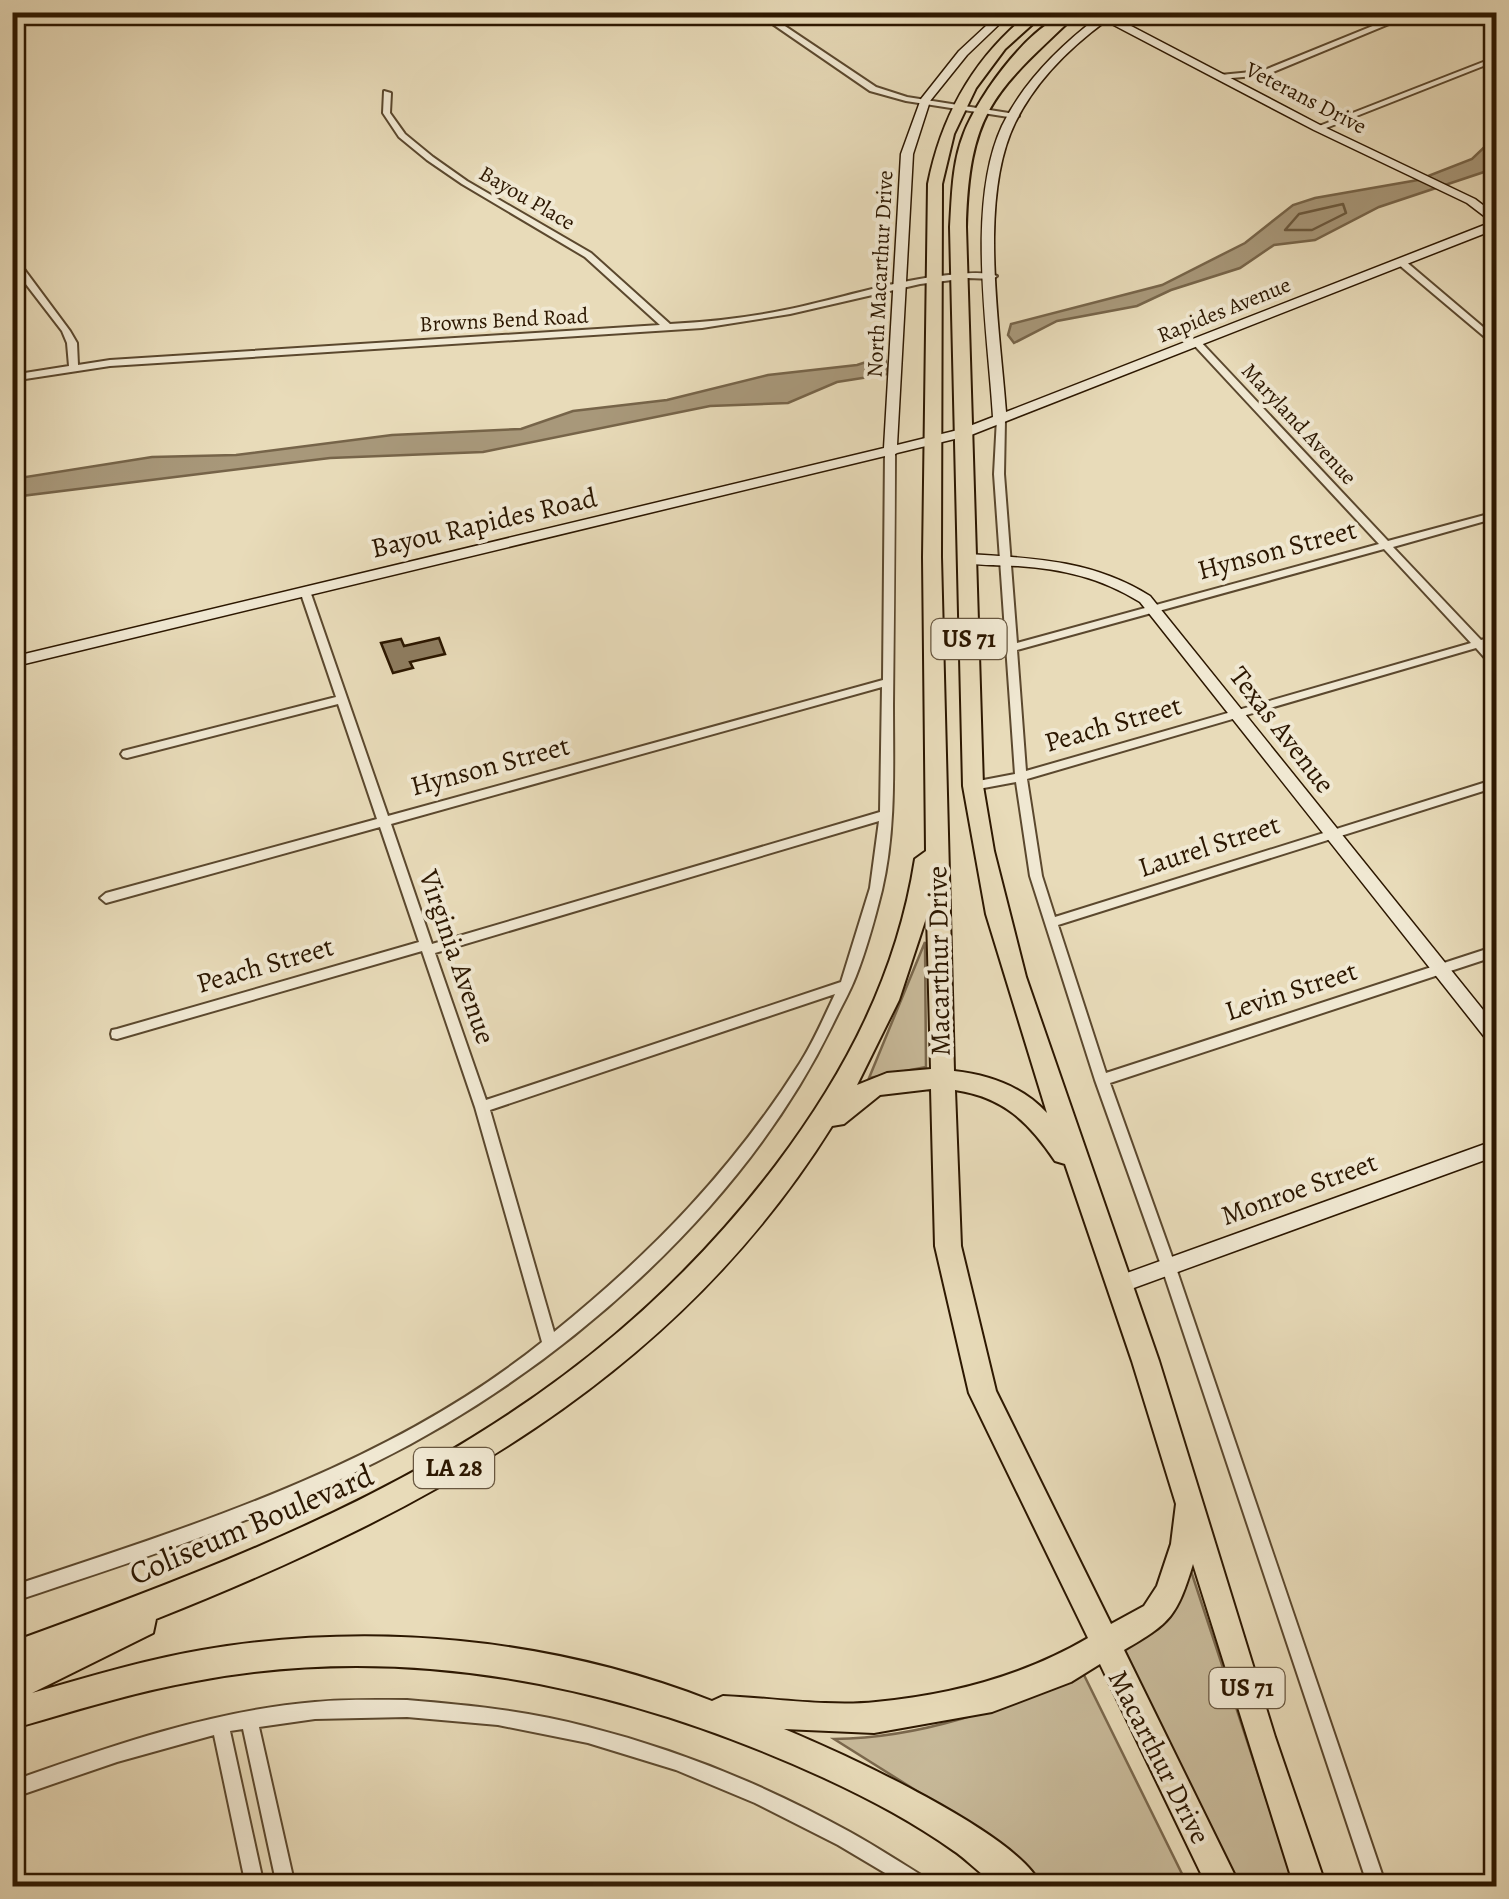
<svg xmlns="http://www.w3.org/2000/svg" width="1509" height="1899" viewBox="0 0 1509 1899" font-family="Alegreya,serif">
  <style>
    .green { fill: #c8ba9a; stroke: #7a684d; stroke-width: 2.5 }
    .water { fill: #a8987a; stroke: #766449; stroke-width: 2.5 }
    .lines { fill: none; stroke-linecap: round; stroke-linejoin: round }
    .shore { stroke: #6a583d; stroke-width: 2.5 }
    .building { fill: #8e7d60; stroke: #2c1700; stroke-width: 2.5 }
    .street-casing { stroke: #5b482e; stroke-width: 4 }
    .secondary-casing { stroke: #2c1700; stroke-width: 3 }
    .highway-casing { stroke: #2c1700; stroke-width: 4 }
    .street { fill: #f0e8d2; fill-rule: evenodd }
    .secondary { fill: #f0e8d2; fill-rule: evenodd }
    .highway { fill: #e8dbb9; fill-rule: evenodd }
    .labels { text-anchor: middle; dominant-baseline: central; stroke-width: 8; stroke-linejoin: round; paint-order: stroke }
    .far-street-label { font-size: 22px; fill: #2c1700; stroke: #f0e8d2 }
    .shield { fill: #f0e8d2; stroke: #67563f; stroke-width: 2.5 }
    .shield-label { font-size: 25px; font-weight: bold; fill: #2c1700 }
    .street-label { font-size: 28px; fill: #2c1700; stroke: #f0e8d2 }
    .near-street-label { font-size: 32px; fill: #2c1700; stroke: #f0e8d2 }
  </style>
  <rect width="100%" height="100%" fill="#e8dbb9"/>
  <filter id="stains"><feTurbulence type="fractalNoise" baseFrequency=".002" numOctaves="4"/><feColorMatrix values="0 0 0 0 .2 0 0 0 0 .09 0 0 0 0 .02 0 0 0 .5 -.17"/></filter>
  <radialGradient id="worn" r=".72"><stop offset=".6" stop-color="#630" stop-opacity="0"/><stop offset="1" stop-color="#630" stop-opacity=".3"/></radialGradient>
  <path class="green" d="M 925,942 L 926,1067 L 869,1078 Z
    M 1190,1568 L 1295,1886 L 1233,1886 L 1115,1652 Z
    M 1083,1673 L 1188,1886 L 1048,1886 L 982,1832 L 834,1739 C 923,1738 1002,1708 1083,1673 Z"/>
  <path class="water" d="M 1496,136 L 1496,168 L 1379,207 L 1315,240 L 1274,245 L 1240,268 L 1171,290 L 1137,306 L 1057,321 L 1014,343 L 1008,335 L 1011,324 L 1162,285 L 1245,243 L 1293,205 L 1315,198 L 1418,180 L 1472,159 Z
    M 885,356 L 888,374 L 837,382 L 788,403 L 710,406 L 483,452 L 330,458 L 13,497 L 13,479 L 152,457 L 236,455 L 392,435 L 521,429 L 573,411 L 667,400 L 768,375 L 857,365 Z"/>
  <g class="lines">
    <path class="shore" d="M 1343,204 L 1346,213 L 1312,230 L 1285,230 L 1299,214 Z"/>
  </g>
  <path class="building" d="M 439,638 L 445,654 L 410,662 L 413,668 L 393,673 L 381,643 L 401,639 L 404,646 Z"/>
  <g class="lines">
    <g class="street-casing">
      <path id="street" d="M 755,12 L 764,12 L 876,87 L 907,97 L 1015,114 L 1019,116 L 1015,118 L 906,101 L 870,91 Z
        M 1407,12 L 1418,12 L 1266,75 L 1220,79 L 1216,77 L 1220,75 L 1262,71 Z
        M 1496,57 L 1496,61 L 1321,130 L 1314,128 Z
        M 384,91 L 391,93 L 390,113 L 405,134 L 433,157 L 467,181 L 591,253 L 670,324 C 709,322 747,318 785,310 C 844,298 900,278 960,274 C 972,273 986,272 997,276 L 993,279 L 968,278 L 920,284 L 790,314 L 702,328 L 110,366 L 12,381 L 12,375 L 69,366 L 67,343 L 62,331 L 12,266 L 12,257 L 15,257 L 70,331 L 77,343 L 78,365 L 110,360 L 660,325 L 585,257 L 462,184 L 427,160 L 399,137 L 383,113 Z
        M 1398,260 L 1404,260 L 1496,338 L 1496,345 L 1493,344 L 1398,264 Z
        M 1197,340 L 1200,341 L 1388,541 L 1496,512 L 1496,518 L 1393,547 L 1481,640 L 1496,636 L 1496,642 L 1486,646 L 1496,657 L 1496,667 L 1492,666 L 1476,648 L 1027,779 L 1042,876 L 1055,917 L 1496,779 L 1496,787 L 1058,925 L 1106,1073 L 1496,946 L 1496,956 L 1110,1083 L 1175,1265 L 1386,1886 L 1368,1886 L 1161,1265 L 1095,1080 L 1045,923 L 1030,876 L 1016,782 L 973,790 L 967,786 L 973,782 L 1015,774 L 994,474 L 997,418 L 1003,418 L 1005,420 L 1004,474 L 1017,643 L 1379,544 L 1194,345 L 1192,343 ZM 1384,549 L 1471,643 L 1026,771 L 1017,650 Z
        M 890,450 L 895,453 C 895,537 894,621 893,705 C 893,767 896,830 882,890 C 875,918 867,948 856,976 C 850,992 840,1009 832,1026 C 742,1211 559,1371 376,1462 C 260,1521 135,1561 12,1602 L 12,1586 C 196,1525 389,1465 542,1342 L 475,1107 L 422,951 L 117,1039 L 112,1038 L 111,1034 L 112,1030 L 117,1029 L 419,942 L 380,827 L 106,903 L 100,898 L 106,893 L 377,819 L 338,704 L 127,758 L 123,757 L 121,754 L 123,751 L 336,697 L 300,591 L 305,588 L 310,591 L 388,816 L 883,680 L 885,453 ZM 882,687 L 880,812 L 432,944 L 391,824 ZM 879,821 L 870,888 L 841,982 L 486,1100 L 435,953 ZM 835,994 C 824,1017 814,1041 800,1063 C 733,1169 652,1253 554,1332 L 490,1110 Z
        M 407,1700 C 468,1705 529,1711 588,1727 C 679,1750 769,1787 850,1832 C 877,1847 903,1864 929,1880 L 932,1886 L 907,1886 L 838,1845 L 755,1803 L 676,1770 L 588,1743 L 498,1725 L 407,1717 L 315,1719 L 259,1727 L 295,1886 L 277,1886 L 243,1729 L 230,1731 L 264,1886 L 246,1886 L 214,1735 L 117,1762 L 12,1798 L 12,1781 C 111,1746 210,1711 315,1702 C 345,1699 376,1700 407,1700 Z"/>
    </g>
    <g class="secondary-casing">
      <path id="secondary" d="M 1001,12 L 1012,12 L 967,55 L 930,101 L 913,154 L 897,445 L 962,429 L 993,417 C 988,332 966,204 1002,126 C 1023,82 1060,46 1098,17 L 1091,12 L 1115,12 L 1112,16 L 1322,126 L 1475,199 L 1496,215 L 1496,229 L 971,435 L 897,453 L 890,457 L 885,456 L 12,667 L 12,657 L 884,448 L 901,154 L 921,99 L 959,51 ZM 1106,21 L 1314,130 L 1467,203 L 1492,222 L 1006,412 C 1000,328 978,199 1015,123 C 1035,82 1069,48 1106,21 Z
        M 967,554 C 1033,558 1093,560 1150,596 L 1496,1026 L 1496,1046 L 1490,1044 L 1140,602 C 1101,578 1063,569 1018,566 C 999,565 980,566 962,562 L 960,559 Z
        M 1496,1140 L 1496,1156 L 1120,1293 L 1113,1290 L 1110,1284 L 1113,1278 Z"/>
    </g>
    <g class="highway-casing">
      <path id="highway" d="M 1031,12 L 1046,12 L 1005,49 L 976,88 L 954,134 L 942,184 L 941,557 L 954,1071 C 990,1075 1023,1087 1047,1113 L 986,914 L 963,786 L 950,227 C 952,195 952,163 964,133 C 978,96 1037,12 1079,12 C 997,90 969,107 966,227 L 983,786 L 994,851 L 1026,977 L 1159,1361 L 1275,1737 L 1326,1886 L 1294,1886 L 1193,1564 C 1177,1616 1171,1623 1124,1650 L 1240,1886 L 1207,1886 L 1100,1664 L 1071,1682 L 992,1712 L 874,1733 L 784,1729 C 838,1751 1022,1835 1041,1886 C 1029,1886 1014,1889 1003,1886 C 988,1883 968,1860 954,1851 C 913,1822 868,1798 822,1777 C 625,1687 412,1640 196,1681 C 134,1692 73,1711 12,1729 L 12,1642 C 313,1533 576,1428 776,1165 C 846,1072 897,974 915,859 L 926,851 L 923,557 L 928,184 C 942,114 974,57 1031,12 ZM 927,915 L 931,1069 L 887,1073 L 857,1085 L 899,1000 ZM 931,1089 L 935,1246 L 969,1393 L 1088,1638 C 1023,1676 951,1695 876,1702 C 829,1707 771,1698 723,1696 L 712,1701 C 551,1638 372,1621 202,1650 C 144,1660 88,1677 32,1693 L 153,1633 L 156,1619 C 426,1511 673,1381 832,1126 L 844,1124 L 880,1095 ZM 955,1090 C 1003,1097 1029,1122 1055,1161 L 1065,1164 L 1132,1361 L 1176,1504 L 1171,1544 L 1157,1586 L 1144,1606 L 1111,1624 L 996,1391 L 961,1246 Z"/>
    </g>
    <use href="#street" class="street"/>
    <use href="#secondary" class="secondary"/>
    <use href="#highway" class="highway"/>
  </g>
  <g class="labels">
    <g class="far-street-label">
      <text transform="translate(1306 98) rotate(27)">Veterans Drive</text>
      <text transform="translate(527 198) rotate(30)">Bayou Place</text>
      <text transform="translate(880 274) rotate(-87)">North Macarthur Drive</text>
      <text transform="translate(1224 310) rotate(-22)">Rapides Avenue</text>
      <text transform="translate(504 320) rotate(-3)">Browns Bend Road</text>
      <text transform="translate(1299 424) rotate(47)">Maryland Avenue</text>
    </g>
    <g class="shield">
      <rect x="931.5" y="619" width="75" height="40" rx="8"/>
      <rect x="414" y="1448" width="80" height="40" rx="8"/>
      <rect x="1209.5" y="1668" width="75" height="40" rx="8"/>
    </g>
    <g class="shield-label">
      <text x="969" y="639">US 71</text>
      <text x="454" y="1468">LA 28</text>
      <text x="1247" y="1688">US 71</text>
    </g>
    <g class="street-label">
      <text transform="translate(484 523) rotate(-13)">Bayou Rapides Road</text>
      <text transform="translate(1277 550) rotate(-15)">Hynson Street</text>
      <text transform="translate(1113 724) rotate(-16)">Peach Street</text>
      <text transform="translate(1282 730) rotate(52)">Texas Avenue</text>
      <text transform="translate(490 766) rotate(-15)">Hynson Street</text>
      <text transform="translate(1209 846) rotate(-18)">Laurel Street</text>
      <text transform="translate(457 957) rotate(71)">Virginia Avenue</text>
      <text transform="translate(939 961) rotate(-91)">Macarthur Drive</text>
      <text transform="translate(265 965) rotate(-16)">Peach Street</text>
      <text transform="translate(1291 991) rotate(-18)">Levin Street</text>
      <text transform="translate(1299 1189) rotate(-20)">Monroe Street</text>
      <text transform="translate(1159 1757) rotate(63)">Macarthur Drive</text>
    </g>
    <g class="near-street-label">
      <text transform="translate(251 1524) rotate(-23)">Coliseum Boulevard</text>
    </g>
  </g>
  <rect width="1509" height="1899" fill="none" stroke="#e8dbb9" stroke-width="50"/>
  <rect x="15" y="15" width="1479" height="1869" fill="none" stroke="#2c1700" stroke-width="5"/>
  <rect x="25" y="25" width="1459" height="1849" fill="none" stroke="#2c1700" stroke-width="2.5"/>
  <rect width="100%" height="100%" filter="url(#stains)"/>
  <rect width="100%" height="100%" fill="url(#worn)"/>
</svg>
